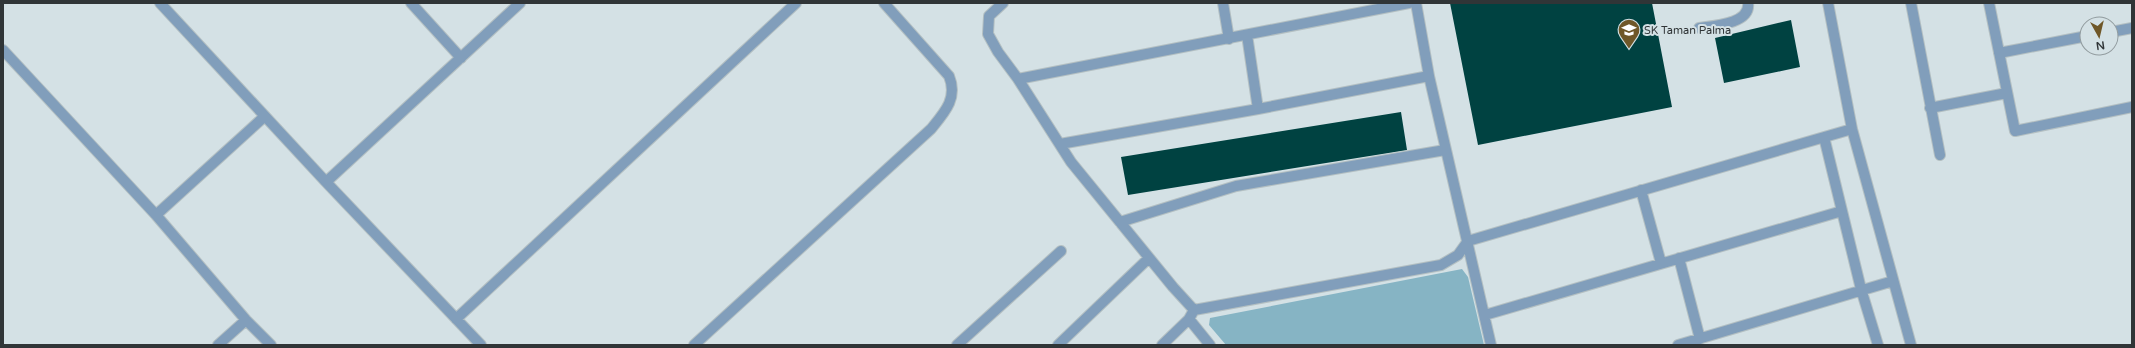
<svg xmlns="http://www.w3.org/2000/svg" width="2135" height="348" viewBox="0 0 2135 348" font-family="'Varela Round',sans-serif">
  <style>
    .green { fill: #86b4c4 }
    .building { fill: #004241 }
    .lines { fill: none; stroke-linecap: round; stroke-linejoin: round }
    .minor-casing { stroke: #b3bfc2; stroke-width: 12 }
    .minor { stroke: #819ebb; stroke-width: 10 }
    .labels { text-anchor: middle; dominant-baseline: central; stroke-width: 4; stroke-linejoin: round; paint-order: stroke }
    .poi-label { font-size: 11px; fill: #303537; stroke: #d4e1e5; text-anchor: start }
  </style>
  <rect width="100%" height="100%" fill="#d4e1e5"/>
  <path class="green" d="M 1462,269 L 1468,277 L 1484,345 L 1226,345 L 1209,325 L 1210,318 Z"/>
  <path class="building" d="M 1450,3 L 1652,3 L 1672,107 L 1478,145 Z
    M 1791,20 L 1800,67 L 1724,83 L 1715,38 Z
    M 1401,112 L 1407,150 L 1128,195 L 1121,157 Z"/>
  <g class="lines">
    <g class="minor-casing">
      <path id="minor" d="M 160,3 L 326,182 L 481,345
        M 411,3 L 461,58
        M 1003,3 L 989,16 L 988,34 L 998,52 L 1018,79 L 1071,162 L 1173,287 L 1194,310 L 1189,319 L 1210,345
        M 1223,3 L 1229,39
        M 1828,3 L 1852,129 L 1911,345
        M 1911,3 L 1940,155
        M 1989,3 L 2015,131 L 2132,107
        M 1699,28 C 1713,26 1751,24 1748,3
        M 2111,32 L 2132,28
        M 1247,35 L 1258,109
        M 3,50 L 156,215 L 246,320 L 271,345
        M 1999,53 L 2087,36
        M 1429,76 L 1491,345
        M 1018,79 L 1409,3
        M 1930,108 L 2007,93
        M 1824,137 L 1861,289 L 1878,345
        M 1060,144 L 1258,109 L 1429,76 L 1416,3
        M 326,182 L 520,3
        M 1641,190 L 1661,263
        M 156,215 L 265,116
        M 1120,222 L 1236,186 L 1445,150
        M 1679,258 L 1700,339
        M 1194,310 L 1441,265 L 1458,255 L 1468,241 L 1852,129
        M 1485,315 L 1842,211
        M 456,319 L 796,3
        M 218,345 L 246,320
        M 694,345 L 931,129 C 945,112 958,98 949,76 L 884,3
        M 957,345 L 1061,251
        M 1058,345 L 1149,258
        M 1162,345 L 1189,319
        M 1678,345 L 1893,281"/>
    </g>
    <use href="#minor" class="minor"/>
  </g>
  <defs>
    <g id="school-pin" transform="scale(1.15)"><path d="M0 17L-7.5 6A9.5 9.5 0 1 1 7.5 6Z" fill="#6f5728" stroke="#d4e1e5"/><path d="M0-5L7-2L0 1L-7-2ZM-4 1L0 2.5L4 1V4Q0 6-4 4Z" fill="#fff"/></g>
  </defs>
  <g fill-rule="evenodd">
    <use href="#school-pin" x="1629" y="30"/>
  </g>
  <g class="labels">
    <g class="poi-label">
      <text x="1644" y="30">SK Taman Palma</text>
    </g>
  </g>
  <rect width="2135" height="348" fill="none" stroke="#303537" stroke-width="8"/>
  <g transform="translate(2099 36) rotate(172)"><circle r="19" fill="#d4e1e5" stroke="#929c9f"/>
  <path d="M0-3L7 15L0 10L-7 15Z" fill="#6f5728"/>
  <text y="-6" font-size="11" font-weight="bold" text-anchor="middle" fill="#303537">N</text>
  </g>
</svg>
